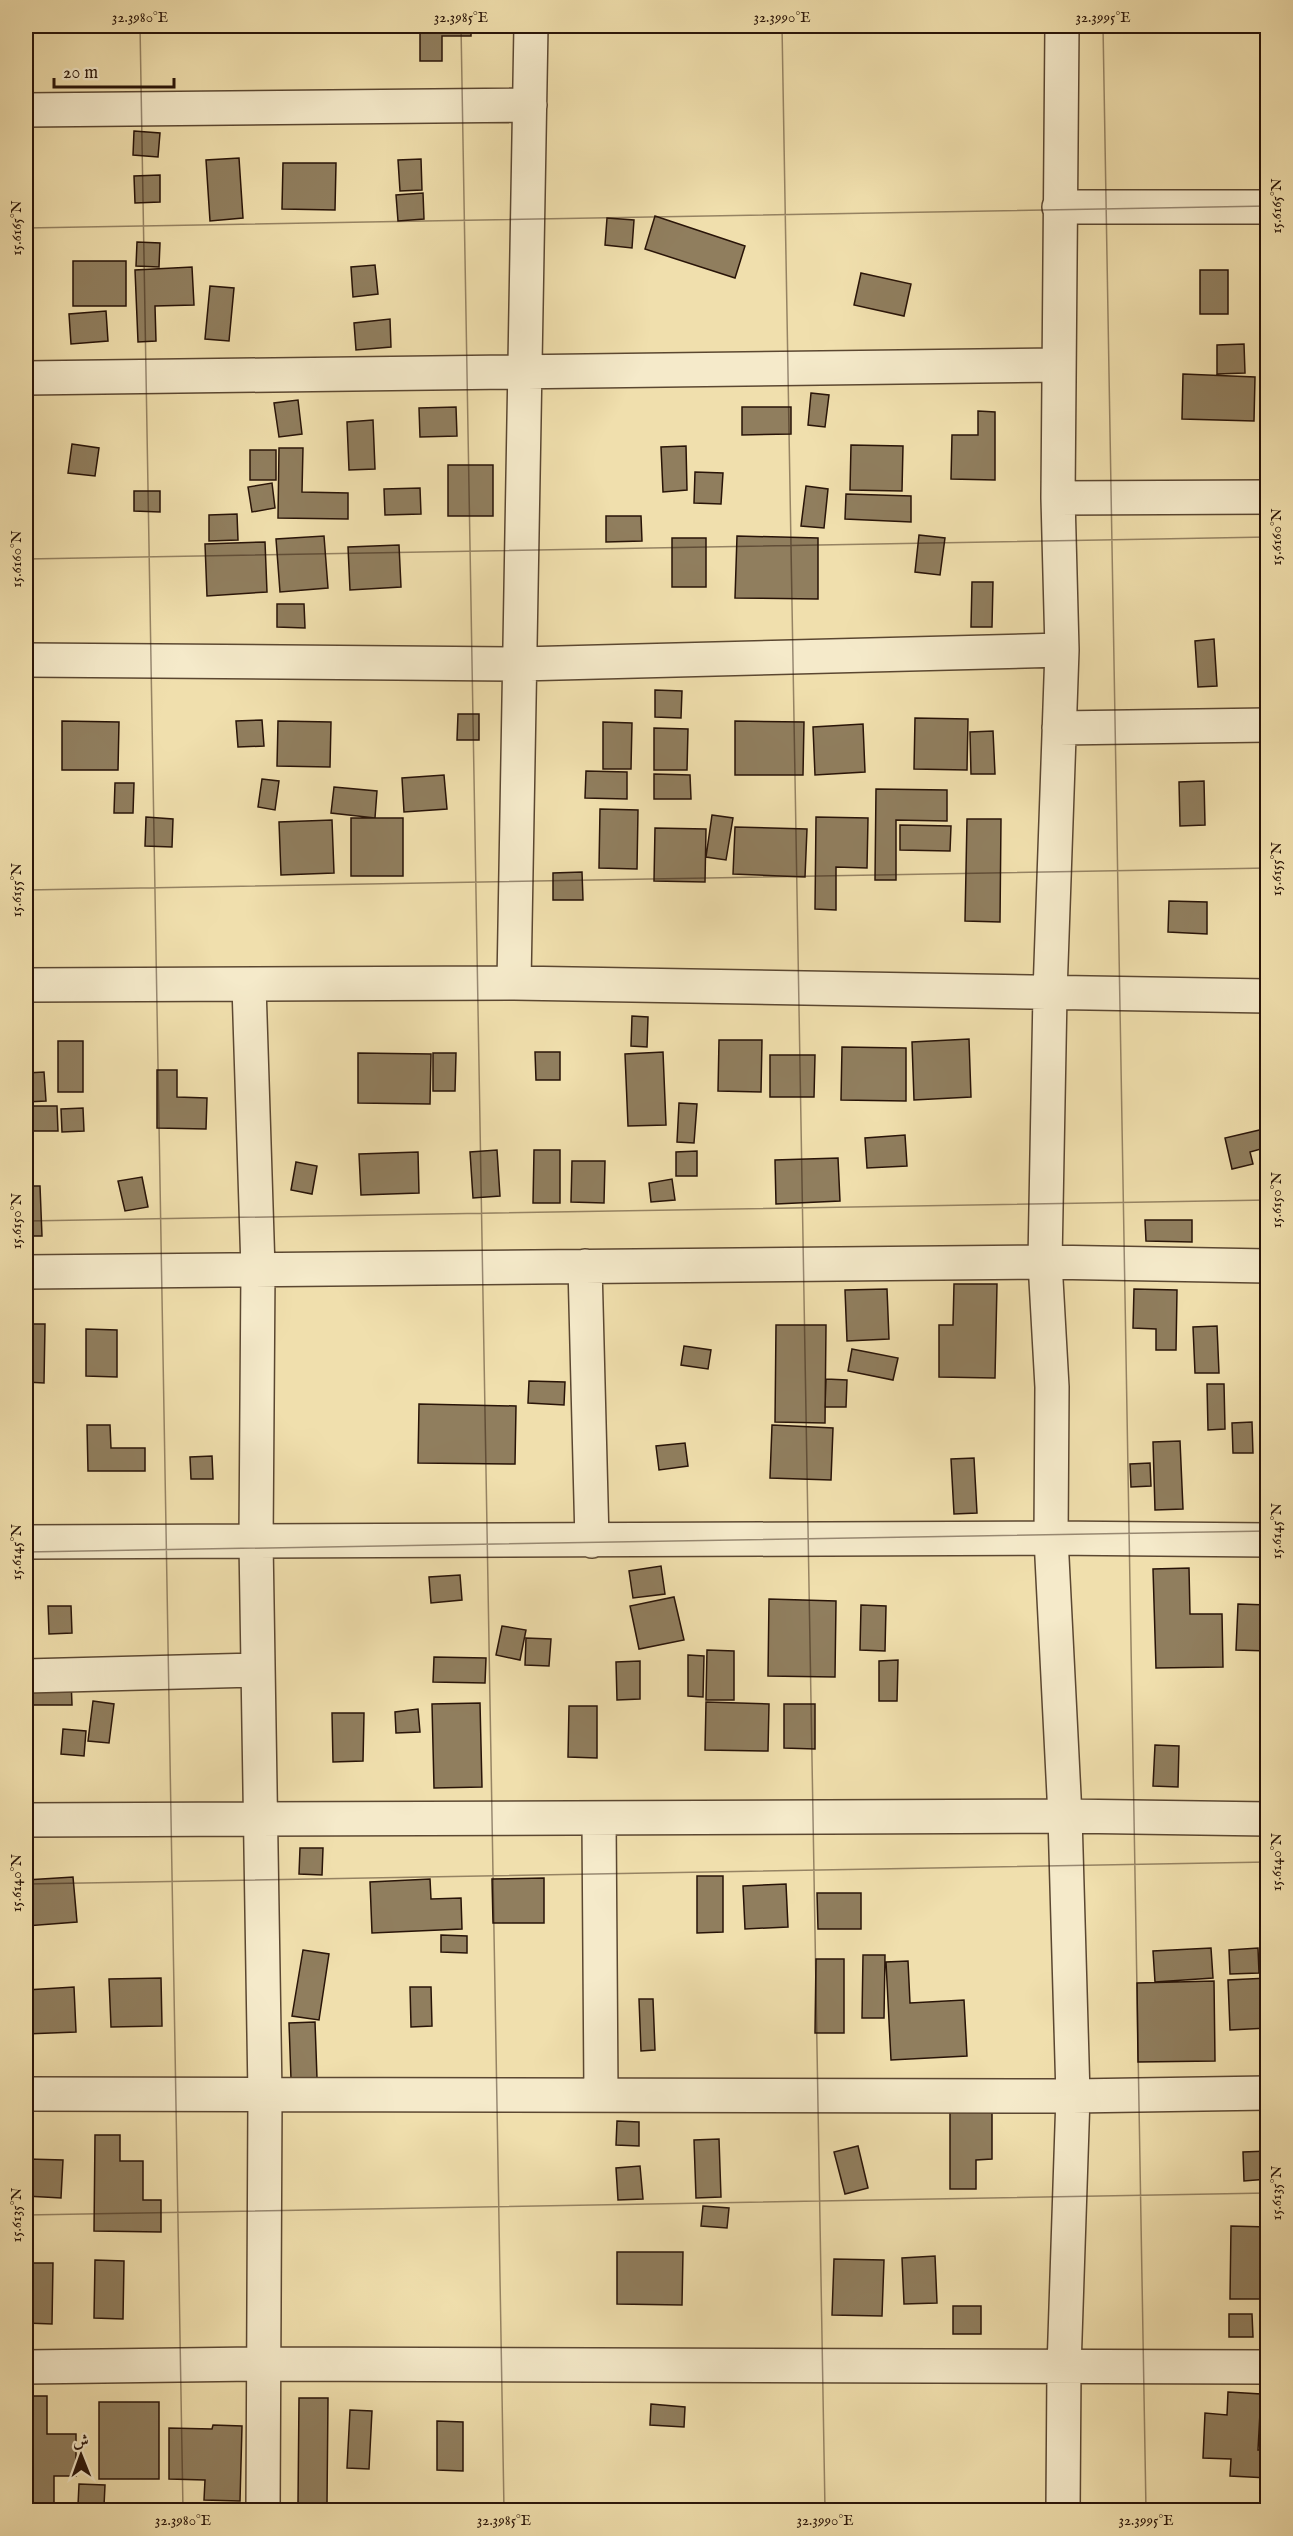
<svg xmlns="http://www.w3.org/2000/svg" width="1293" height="2536" viewBox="0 0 1293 2536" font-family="'IM FELL English',Amiri,serif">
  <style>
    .building { fill: #907e5e; stroke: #291408; stroke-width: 1.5 }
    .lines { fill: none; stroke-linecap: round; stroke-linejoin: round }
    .minor-casing { stroke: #5b4731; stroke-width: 36 }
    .minor { stroke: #f5eaca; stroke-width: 33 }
    .ticks { fill: none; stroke: #291408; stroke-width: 1.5; stroke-opacity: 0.45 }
    .neatline { fill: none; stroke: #291408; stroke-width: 2 }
    .ticks-label { font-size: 15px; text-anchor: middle; fill: #291408 }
  </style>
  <rect width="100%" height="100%" fill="#f0dfad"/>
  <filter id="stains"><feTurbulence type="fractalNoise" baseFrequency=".00333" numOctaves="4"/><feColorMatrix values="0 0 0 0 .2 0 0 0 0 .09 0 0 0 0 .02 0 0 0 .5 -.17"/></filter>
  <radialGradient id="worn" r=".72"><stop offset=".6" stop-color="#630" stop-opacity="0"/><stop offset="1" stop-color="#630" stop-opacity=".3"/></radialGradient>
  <path class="building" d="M 220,26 L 277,26 L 277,33 L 220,33 Z
    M 420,26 L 471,26 L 471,36 L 442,36 L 442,61 L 420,61 Z
    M 937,26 L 1003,26 L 1003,31 L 937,29 Z
    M 134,131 L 160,133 L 158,157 L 133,155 Z
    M 239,158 L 243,218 L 210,221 L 206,160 Z
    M 421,159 L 422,190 L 400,191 L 398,160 Z
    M 283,163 L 336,163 L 335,210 L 282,209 Z
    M 160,175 L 160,202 L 135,203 L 134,176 Z
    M 423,193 L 424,219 L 398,221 L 396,195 Z
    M 655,216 L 745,246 L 735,278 L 645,249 Z
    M 607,218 L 634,220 L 632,248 L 605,245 Z
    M 137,242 L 160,243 L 159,267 L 136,266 Z
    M 26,244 L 30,244 L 29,271 L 26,271 Z
    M 73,261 L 126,261 L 126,306 L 73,306 Z
    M 375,265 L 378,294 L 353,297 L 351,267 Z
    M 192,267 L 194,305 L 155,306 L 156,341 L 138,342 L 135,270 Z
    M 1262,268 L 1268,268 L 1268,314 L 1262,314 Z
    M 1200,270 L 1228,270 L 1228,314 L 1200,314 Z
    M 861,273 L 911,284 L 904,316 L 854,305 Z
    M 210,286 L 234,288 L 229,341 L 205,339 Z
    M 106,311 L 108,341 L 71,344 L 69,314 Z
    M 390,319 L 391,347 L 356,350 L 354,323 Z
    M 1244,344 L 1245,373 L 1217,374 L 1217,345 Z
    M 1261,346 L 1268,346 L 1268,426 L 1264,426 Z
    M 1183,374 L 1255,377 L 1254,421 L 1182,419 Z
    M 811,393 L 829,395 L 825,427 L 808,425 Z
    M 298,400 L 302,434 L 279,437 L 274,403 Z
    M 456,407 L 457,436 L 420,437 L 419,408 Z
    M 742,407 L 791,407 L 791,434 L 742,435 Z
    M 978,411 L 995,412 L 995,480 L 951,479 L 952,435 L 978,435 Z
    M 373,420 L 375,469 L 349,470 L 347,422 Z
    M 72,444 L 99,448 L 95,476 L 68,473 Z
    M 851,445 L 903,446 L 902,491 L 850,490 Z
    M 686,446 L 687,490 L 663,492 L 661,447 Z
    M 279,448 L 303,448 L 302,492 L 348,493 L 348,519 L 278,518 Z
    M 250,450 L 276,450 L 276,480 L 250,480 Z
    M 448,465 L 493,465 L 493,516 L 448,516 Z
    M 695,472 L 723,473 L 721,504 L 694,503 Z
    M 272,483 L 275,508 L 252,512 L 248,487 Z
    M 806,486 L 828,489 L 824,528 L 801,526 Z
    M 420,488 L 421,514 L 385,515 L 384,489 Z
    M 134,491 L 160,491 L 160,512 L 134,511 Z
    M 846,494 L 911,496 L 911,522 L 845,519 Z
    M 237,514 L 238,540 L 209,541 L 209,515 Z
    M 606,516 L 641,516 L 642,541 L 606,542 Z
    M 919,535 L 945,538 L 940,575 L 915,572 Z
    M 324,536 L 328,588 L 280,592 L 276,539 Z
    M 737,536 L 818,538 L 818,599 L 735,598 Z
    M 672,538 L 706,538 L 706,587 L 672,587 Z
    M 265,542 L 267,592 L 207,596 L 205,544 Z
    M 399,545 L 401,587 L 350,590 L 348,547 Z
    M 972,582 L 993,582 L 992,627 L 971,627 Z
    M 277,604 L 304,604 L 305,628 L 277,627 Z
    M 1214,639 L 1217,686 L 1198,687 L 1195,641 Z
    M 655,690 L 682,691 L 681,718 L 655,717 Z
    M 458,714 L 479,714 L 479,740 L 457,740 Z
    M 915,718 L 968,719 L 967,770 L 914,769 Z
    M 262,720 L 264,746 L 238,747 L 236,721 Z
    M 62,721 L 119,722 L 118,770 L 62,770 Z
    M 278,721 L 331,722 L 330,767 L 277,766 Z
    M 735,721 L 804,722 L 803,775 L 735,775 Z
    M 603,722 L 632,723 L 631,769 L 603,769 Z
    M 863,724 L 865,772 L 815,775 L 813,727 Z
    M 654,728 L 688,729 L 687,770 L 654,770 Z
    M 993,731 L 995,774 L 971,774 L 970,732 Z
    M 586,771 L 627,772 L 627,799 L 585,798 Z
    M 654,774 L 690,775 L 691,799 L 654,799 Z
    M 444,775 L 447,809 L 404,812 L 402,778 Z
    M 262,779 L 279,781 L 275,810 L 258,807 Z
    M 1204,781 L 1205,825 L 1180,826 L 1179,782 Z
    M 115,783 L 134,783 L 133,813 L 114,813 Z
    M 334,787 L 377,791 L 375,818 L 331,813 Z
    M 876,789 L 947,790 L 947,821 L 896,820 L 896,880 L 875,880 Z
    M 600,809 L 638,810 L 637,869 L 599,868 Z
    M 712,815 L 733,818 L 726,860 L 706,857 Z
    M 146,817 L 173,819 L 172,847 L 145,846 Z
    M 816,817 L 868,818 L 867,868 L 836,867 L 836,910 L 815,909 Z
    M 351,818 L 403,818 L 403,876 L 351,876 Z
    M 967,819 L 1001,819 L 1000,922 L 965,921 Z
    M 332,820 L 334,873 L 281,875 L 279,822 Z
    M 900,825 L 951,826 L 950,851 L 900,850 Z
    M 735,827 L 807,829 L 805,877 L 733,874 Z
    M 655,828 L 706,829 L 705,882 L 654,881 Z
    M 582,872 L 583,900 L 553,900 L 553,873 Z
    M 1169,901 L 1207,902 L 1207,934 L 1168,932 Z
    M 632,1016 L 648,1017 L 647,1047 L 631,1046 Z
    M 969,1039 L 971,1097 L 914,1100 L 912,1042 Z
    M 719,1040 L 762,1040 L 761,1092 L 718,1091 Z
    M 58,1041 L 83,1041 L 83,1092 L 58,1092 Z
    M 842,1047 L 906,1048 L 906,1101 L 841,1100 Z
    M 535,1052 L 560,1052 L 560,1080 L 536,1080 Z
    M 663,1052 L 666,1125 L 628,1126 L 625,1054 Z
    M 358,1053 L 431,1054 L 430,1104 L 358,1103 Z
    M 433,1053 L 456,1053 L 455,1091 L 433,1091 Z
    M 770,1055 L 815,1055 L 814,1097 L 770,1097 Z
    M 157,1070 L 177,1070 L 177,1097 L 207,1098 L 206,1129 L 157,1128 Z
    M 44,1072 L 46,1101 L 26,1102 L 26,1073 Z
    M 679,1103 L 697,1104 L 694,1143 L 677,1142 Z
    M 26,1106 L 57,1106 L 58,1131 L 26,1131 Z
    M 83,1108 L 84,1131 L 62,1132 L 61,1109 Z
    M 1268,1128 L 1268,1147 L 1250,1152 L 1253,1164 L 1232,1169 L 1225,1138 Z
    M 905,1135 L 907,1166 L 867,1168 L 865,1138 Z
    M 497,1150 L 500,1196 L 473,1198 L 470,1152 Z
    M 534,1150 L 560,1150 L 560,1203 L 533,1203 Z
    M 697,1151 L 697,1176 L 676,1176 L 676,1152 Z
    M 418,1152 L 419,1193 L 361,1195 L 359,1154 Z
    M 838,1158 L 840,1201 L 776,1204 L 775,1160 Z
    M 572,1161 L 605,1161 L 604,1203 L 571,1202 Z
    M 296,1162 L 317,1166 L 312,1194 L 291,1190 Z
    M 142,1177 L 148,1207 L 125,1211 L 118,1181 Z
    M 672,1179 L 675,1200 L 651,1202 L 649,1183 Z
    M 26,1186 L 40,1186 L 42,1236 L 26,1236 Z
    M 1145,1220 L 1192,1220 L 1192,1242 L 1146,1241 Z
    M 954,1284 L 997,1284 L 995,1378 L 939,1377 L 939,1325 L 953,1325 Z
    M 887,1289 L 889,1339 L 847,1341 L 845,1290 Z
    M 1134,1289 L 1177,1290 L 1176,1350 L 1156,1350 L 1156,1329 L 1133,1328 Z
    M 26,1324 L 45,1324 L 44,1383 L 26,1382 Z
    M 776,1325 L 826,1325 L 825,1423 L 775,1422 Z
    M 1217,1326 L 1219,1373 L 1195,1373 L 1193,1327 Z
    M 86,1329 L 117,1330 L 117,1377 L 86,1376 Z
    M 684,1346 L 711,1350 L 708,1369 L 681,1365 Z
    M 852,1349 L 898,1358 L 893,1380 L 848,1371 Z
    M 826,1379 L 847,1380 L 846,1407 L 825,1407 Z
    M 529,1381 L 565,1382 L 564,1405 L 528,1403 Z
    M 1207,1384 L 1224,1384 L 1225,1429 L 1208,1430 Z
    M 419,1404 L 516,1406 L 515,1464 L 418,1463 Z
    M 1252,1422 L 1253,1453 L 1233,1453 L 1232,1423 Z
    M 87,1425 L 110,1425 L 111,1448 L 145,1448 L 145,1471 L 88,1471 Z
    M 772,1425 L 833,1428 L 831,1480 L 770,1478 Z
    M 1180,1441 L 1183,1509 L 1155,1510 L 1153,1442 Z
    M 685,1443 L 688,1466 L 659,1470 L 656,1446 Z
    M 212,1456 L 213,1479 L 191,1479 L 190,1457 Z
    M 974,1458 L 977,1513 L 954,1514 L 951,1459 Z
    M 1150,1463 L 1151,1486 L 1131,1487 L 1130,1464 Z
    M 661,1566 L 665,1594 L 633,1598 L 629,1571 Z
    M 1189,1568 L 1190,1614 L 1222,1614 L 1223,1667 L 1156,1668 L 1153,1569 Z
    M 460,1575 L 462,1600 L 431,1603 L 429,1577 Z
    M 674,1597 L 684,1640 L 639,1649 L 630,1606 Z
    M 769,1599 L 836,1601 L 835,1677 L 768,1676 Z
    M 1238,1604 L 1268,1605 L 1268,1651 L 1236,1650 Z
    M 861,1605 L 886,1606 L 885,1651 L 860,1650 Z
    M 48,1606 L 71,1606 L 72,1633 L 49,1634 Z
    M 502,1626 L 526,1630 L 520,1660 L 496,1655 Z
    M 526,1638 L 551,1639 L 549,1666 L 525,1665 Z
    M 707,1650 L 734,1651 L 734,1700 L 706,1700 Z
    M 688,1655 L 704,1656 L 703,1697 L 688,1696 Z
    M 434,1657 L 486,1658 L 485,1683 L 433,1682 Z
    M 898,1660 L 897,1701 L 879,1701 L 879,1661 Z
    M 640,1661 L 640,1699 L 617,1700 L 616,1662 Z
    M 71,1679 L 72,1705 L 26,1705 L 26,1680 Z
    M 93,1701 L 114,1704 L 109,1743 L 88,1741 Z
    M 706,1702 L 769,1704 L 768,1751 L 705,1750 Z
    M 480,1703 L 482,1787 L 434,1788 L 432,1704 Z
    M 784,1704 L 815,1704 L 815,1749 L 784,1748 Z
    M 569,1706 L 597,1706 L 597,1758 L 568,1757 Z
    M 418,1709 L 420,1732 L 396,1733 L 395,1712 Z
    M 332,1713 L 364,1713 L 363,1761 L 333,1762 Z
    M 63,1729 L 86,1731 L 84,1756 L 61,1754 Z
    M 1155,1745 L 1179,1746 L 1178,1787 L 1153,1786 Z
    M 300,1848 L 323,1848 L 322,1875 L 299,1874 Z
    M 697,1876 L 723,1876 L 723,1932 L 697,1933 Z
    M 73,1877 L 77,1922 L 26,1926 L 26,1880 Z
    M 544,1878 L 544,1923 L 493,1923 L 492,1879 Z
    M 430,1879 L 431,1899 L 461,1898 L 462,1929 L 372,1933 L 370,1882 Z
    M 786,1884 L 788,1927 L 745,1929 L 743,1886 Z
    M 817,1893 L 861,1893 L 861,1929 L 818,1929 Z
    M 441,1935 L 467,1936 L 467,1953 L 441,1952 Z
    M 1211,1948 L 1213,1978 L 1155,1982 L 1153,1951 Z
    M 1258,1948 L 1259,1973 L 1230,1974 L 1229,1950 Z
    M 303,1950 L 329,1954 L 319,2020 L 292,2016 Z
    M 863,1955 L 885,1955 L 884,2018 L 862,2018 Z
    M 816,1959 L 844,1959 L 844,2033 L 815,2033 Z
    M 908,1961 L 910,2003 L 964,2000 L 967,2056 L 891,2060 L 886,1962 Z
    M 161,1978 L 162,2026 L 111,2027 L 109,1979 Z
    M 1268,1978 L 1268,2028 L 1230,2030 L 1228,1980 Z
    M 1214,1981 L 1215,2061 L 1138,2062 L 1137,1983 Z
    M 74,1987 L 76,2032 L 26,2034 L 26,1990 Z
    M 410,1987 L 431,1987 L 432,2026 L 411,2027 Z
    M 639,1999 L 653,1999 L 655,2050 L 641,2051 Z
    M 315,2022 L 317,2078 L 291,2079 L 289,2023 Z
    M 950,2110 L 992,2110 L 992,2159 L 976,2160 L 976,2189 L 950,2189 Z
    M 617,2121 L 639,2122 L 639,2146 L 616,2145 Z
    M 95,2135 L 120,2135 L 120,2161 L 143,2161 L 143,2200 L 161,2200 L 161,2232 L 94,2231 Z
    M 719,2139 L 721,2197 L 696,2198 L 694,2140 Z
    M 858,2146 L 868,2188 L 845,2194 L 834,2152 Z
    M 1268,2151 L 1268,2179 L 1244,2181 L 1243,2152 Z
    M 28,2159 L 63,2160 L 61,2198 L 26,2196 Z
    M 640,2166 L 643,2199 L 618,2200 L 616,2168 Z
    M 703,2206 L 729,2208 L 727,2228 L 701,2226 Z
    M 1231,2226 L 1268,2227 L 1268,2299 L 1230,2299 Z
    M 617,2252 L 683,2252 L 682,2305 L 617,2304 Z
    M 935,2256 L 937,2303 L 904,2304 L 902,2258 Z
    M 834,2259 L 884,2260 L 882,2316 L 832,2315 Z
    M 95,2260 L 124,2261 L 123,2319 L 94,2318 Z
    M 26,2263 L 53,2263 L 52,2324 L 26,2323 Z
    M 953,2306 L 981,2306 L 981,2334 L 953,2334 Z
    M 1229,2314 L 1252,2314 L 1253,2337 L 1229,2337 Z
    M 1228,2392 L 1261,2394 L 1258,2450 L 1268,2450 L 1268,2478 L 1230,2476 L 1231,2459 L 1203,2458 L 1205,2413 L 1227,2415 Z
    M 26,2396 L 47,2396 L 47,2434 L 76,2434 L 76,2476 L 54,2476 L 54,2504 L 26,2503 Z
    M 299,2398 L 328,2398 L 327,2504 L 298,2504 Z
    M 99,2402 L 159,2402 L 159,2479 L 99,2479 Z
    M 651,2404 L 685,2407 L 684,2427 L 650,2425 Z
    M 350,2410 L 372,2411 L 369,2469 L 347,2468 Z
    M 437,2421 L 463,2422 L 463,2471 L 437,2470 Z
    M 213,2425 L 242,2426 L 240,2501 L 204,2500 L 205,2480 L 169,2479 L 169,2428 L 212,2429 Z
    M 79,2484 L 105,2485 L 104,2506 L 78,2505 Z"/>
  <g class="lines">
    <g class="minor-casing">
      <path id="minor" d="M 1062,26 L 1058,498 L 1062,650 L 1050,993 L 1045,1262 L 1052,1387 L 1051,1538 L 1065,1816 L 1073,2096 L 1064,2368 L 1063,2510
        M 26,110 L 530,105
        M 1059,207 L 1268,207
        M 26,378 L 1059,365
        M 1058,498 L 1268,497
        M 26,660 L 520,664 L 1062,650
        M 1059,728 L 1268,725
        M 514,983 L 531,26
        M 26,985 L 514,983 L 1268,996
        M 249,986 L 258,1269 L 256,1542 L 265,2095 L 263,2510
        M 585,1266 L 592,1541
        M 26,1272 L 1045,1262 L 1268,1266
        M 26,1542 L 1051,1538 L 1268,1540
        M 26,1676 L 258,1670
        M 26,1820 L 1065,1816 L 1268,1819
        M 599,1820 L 601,2093
        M 26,2094 L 1073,2096 L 1268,2093
        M 26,2367 L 262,2364 L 1268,2367"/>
    </g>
    <use href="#minor" class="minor"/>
  </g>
  <path class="ticks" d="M 140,26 L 183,2510M 461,26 L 504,2510M 782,26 L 825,2510M 1103,26 L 1146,2510M 26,228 L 1268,206M 26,559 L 1268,537M 26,890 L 1268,868M 26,1221 L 1268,1200M 26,1552 L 1268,1531M 26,1884 L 1268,1862M 26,2215 L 1268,2193"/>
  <rect width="1293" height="2536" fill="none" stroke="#f0dfad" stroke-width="66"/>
  <g transform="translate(81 2455) rotate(359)" stroke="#f5eaca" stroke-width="4.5" paint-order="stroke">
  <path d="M0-4.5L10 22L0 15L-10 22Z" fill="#291408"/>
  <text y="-9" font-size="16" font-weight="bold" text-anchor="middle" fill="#291408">ش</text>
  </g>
  <path d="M54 78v9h120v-9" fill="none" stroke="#291408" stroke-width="3"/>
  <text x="63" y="78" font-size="18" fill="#291408" stroke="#f5eaca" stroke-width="4.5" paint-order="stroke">20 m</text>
  <rect x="33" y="33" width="1227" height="2470" class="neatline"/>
  <g class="ticks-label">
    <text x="140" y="22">32.3980°E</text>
    <text x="461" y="22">32.3985°E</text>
    <text x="782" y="22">32.3990°E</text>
    <text x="1103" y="22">32.3995°E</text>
    <text transform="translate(1276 206) rotate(-90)" y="5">15.6165°N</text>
    <text transform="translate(16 228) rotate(-90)" y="5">15.6165°N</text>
    <text transform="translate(1276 537) rotate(-90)" y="5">15.6160°N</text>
    <text transform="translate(16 559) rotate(-90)" y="5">15.6160°N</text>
    <text transform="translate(1276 869) rotate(-90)" y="5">15.6155°N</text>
    <text transform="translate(16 890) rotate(-90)" y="5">15.6155°N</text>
    <text transform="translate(1276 1200) rotate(-90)" y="5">15.6150°N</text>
    <text transform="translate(16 1221) rotate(-90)" y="5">15.6150°N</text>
    <text transform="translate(1276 1531) rotate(-90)" y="5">15.6145°N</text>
    <text transform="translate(16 1552) rotate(-90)" y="5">15.6145°N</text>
    <text transform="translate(1276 1862) rotate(-90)" y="5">15.6140°N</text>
    <text transform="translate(16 1883) rotate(-90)" y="5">15.6140°N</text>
    <text transform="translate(1276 2193) rotate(-90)" y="5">15.6135°N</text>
    <text transform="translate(16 2215) rotate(-90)" y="5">15.6135°N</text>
    <text x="183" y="2525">32.3980°E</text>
    <text x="504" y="2525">32.3985°E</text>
    <text x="825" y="2525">32.3990°E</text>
    <text x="1146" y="2525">32.3995°E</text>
  </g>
  <rect width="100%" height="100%" filter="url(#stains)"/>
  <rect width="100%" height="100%" fill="url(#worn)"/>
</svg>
